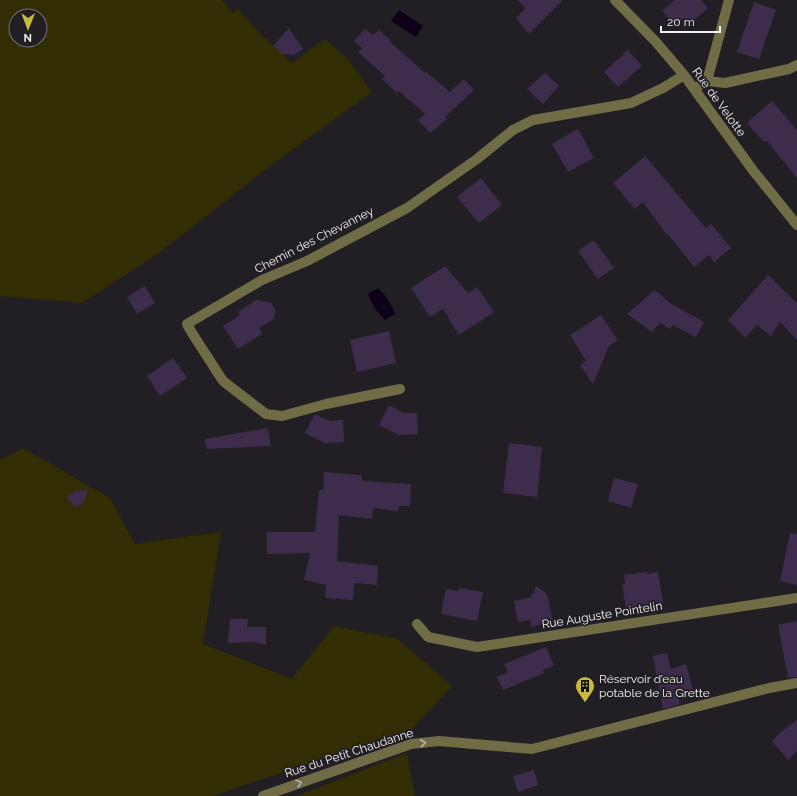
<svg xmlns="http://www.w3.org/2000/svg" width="797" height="796" viewBox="0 0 797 796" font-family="Raleway,sans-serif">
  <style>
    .green { fill: #322d02; fill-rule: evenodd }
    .water { fill: #0d0018 }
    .building { fill: #3e2c4d }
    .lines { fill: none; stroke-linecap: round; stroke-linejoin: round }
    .street { stroke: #6f6c46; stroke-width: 10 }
    .oneway { stroke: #b8b5a6 }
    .labels { text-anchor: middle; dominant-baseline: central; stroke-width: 3.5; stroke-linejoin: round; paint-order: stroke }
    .street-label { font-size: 12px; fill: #f3f1f4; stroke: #211f24 }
    .poi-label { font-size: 12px; fill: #f3f1f4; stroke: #211f24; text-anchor: start }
  </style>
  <rect width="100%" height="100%" fill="#211f24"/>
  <path class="green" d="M 0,0 L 222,0 L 233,13 L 238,9 L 261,35 L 292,63 L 325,39 L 348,59 L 372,92 L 270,166 L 159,253 L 82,303 L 0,296 ZM 16,16 L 40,16 L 40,40 L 16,40 Z
    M 23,448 L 110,498 L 135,544 L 221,532 L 203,644 L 292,679 L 334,626 L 398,639 L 452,686 L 412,729 L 212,796 L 0,796 L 0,460 Z
    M 407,753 L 415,796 L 296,796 Z"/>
  <path class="water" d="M 399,10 L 423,26 L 416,37 L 391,21 Z
    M 378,288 C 385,295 392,304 395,314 L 385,320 L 375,309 L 368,294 Z"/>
  <path class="building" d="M 517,0 L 563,0 L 529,34 L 516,18 L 526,8 Z
    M 675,0 L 701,0 L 708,8 L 690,24 L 684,18 L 675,26 L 662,11 Z
    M 754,2 L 776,10 L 759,59 L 737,52 Z
    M 289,28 L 303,49 L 294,55 L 282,54 L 273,46 Z
    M 365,29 L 373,35 L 379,30 L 390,40 L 389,41 L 425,73 L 426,72 L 450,92 L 464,79 L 474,90 L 445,117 L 447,119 L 430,133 L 418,120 L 425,114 L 399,91 L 397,93 L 382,79 L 385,76 L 358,52 L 362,48 L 354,41 Z
    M 628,50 L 642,66 L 618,87 L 604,72 Z
    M 545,73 L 559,86 L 543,104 L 527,89 Z
    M 772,101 L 797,130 L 797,178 L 766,140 L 764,142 L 747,123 Z
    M 578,129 L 594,158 L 568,172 L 552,144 Z
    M 645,156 L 706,228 L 711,224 L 731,248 L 714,262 L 709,255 L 694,267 L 668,234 L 667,235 L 643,202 L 635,209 L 613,183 Z
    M 481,178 L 502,205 L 479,223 L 457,197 Z
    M 594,240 L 614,268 L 598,279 L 578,251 Z
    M 445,266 L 468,293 L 477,287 L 494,312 L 459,335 L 443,309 L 430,317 L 411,288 Z
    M 768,275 L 797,303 L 797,340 L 780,322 L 771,336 L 757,325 L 745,338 L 728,320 Z
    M 145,286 L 155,303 L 137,314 L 127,297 Z
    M 655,290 L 670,303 L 704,322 L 696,337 L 673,325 L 670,329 L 660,323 L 652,332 L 627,314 Z
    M 256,300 L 271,303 L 276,311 L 274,319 L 259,328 L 262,334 L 238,349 L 223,326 L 240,315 L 238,312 Z
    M 601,315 L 618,340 L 609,346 L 593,384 L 580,365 L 586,361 L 570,335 Z
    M 389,331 L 396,363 L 357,372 L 350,340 Z
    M 173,358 L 187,378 L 160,396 L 147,376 Z
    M 389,405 L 404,413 L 417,413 L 418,434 L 399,435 L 379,425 Z
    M 315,414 L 330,421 L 343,420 L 344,442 L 325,443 L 305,433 Z
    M 268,428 L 271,446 L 206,449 L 205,439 Z
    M 509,443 L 542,447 L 537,497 L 503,493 Z
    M 324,472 L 362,475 L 362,481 L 411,484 L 410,506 L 399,506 L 398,511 L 373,508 L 372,519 L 339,515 L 337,561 L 378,566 L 377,585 L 354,583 L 353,600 L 325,598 L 326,585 L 304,580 L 310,553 L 267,554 L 267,532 L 315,532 L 319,490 L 323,490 Z
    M 614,478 L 638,484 L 631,508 L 608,501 Z
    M 88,490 L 83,504 L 75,507 L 66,497 L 75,491 Z
    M 790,533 L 797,534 L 797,585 L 780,581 Z
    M 647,572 L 647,574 L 658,572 L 663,603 L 626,608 L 622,584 L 625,584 L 624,575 Z
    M 536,586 L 547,594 L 553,621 L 531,627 L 530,620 L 518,622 L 514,601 L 532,597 L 531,594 L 534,593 Z
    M 459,588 L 483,592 L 477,621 L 441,614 L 446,589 L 458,591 Z
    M 230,619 L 248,619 L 247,627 L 266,627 L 266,645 L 254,642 L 228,643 Z
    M 797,621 L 797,677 L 788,678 L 778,625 Z
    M 546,647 L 554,665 L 543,670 L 544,673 L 503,690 L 497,677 L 508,672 L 504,664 Z
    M 667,653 L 671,669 L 686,664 L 694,693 L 678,698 L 680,704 L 663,709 L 653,656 Z
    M 797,720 L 797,751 L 788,760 L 772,741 L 781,732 Z
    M 534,770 L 538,785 L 518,792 L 513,776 Z"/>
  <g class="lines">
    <path class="street" d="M 615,0 L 656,42 L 684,75 L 752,169 L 797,225
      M 707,81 L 725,83 L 789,69 L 797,65
      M 694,89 L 707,81 L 729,0
      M 400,389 L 326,404 L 282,416 L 266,414 L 223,381 L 192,333 L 187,324 L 262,280 L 307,261 L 407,208 L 477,159 L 513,130 L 533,120 L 631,103 L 663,88 L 684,75
      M 417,624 L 428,637 L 477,647 L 797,598
      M 263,796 L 411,744 L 439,741 L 532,749 L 769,688 L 797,683"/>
  </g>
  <defs><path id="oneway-chevron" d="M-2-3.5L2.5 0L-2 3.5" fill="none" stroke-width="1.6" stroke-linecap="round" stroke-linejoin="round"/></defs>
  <g class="oneway">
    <use href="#oneway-chevron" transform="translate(423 743) rotate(-6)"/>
    <use href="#oneway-chevron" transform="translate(299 783) rotate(-19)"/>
  </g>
  <defs>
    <g id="building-pin" transform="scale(1)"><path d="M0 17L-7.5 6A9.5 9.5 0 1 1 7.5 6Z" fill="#c8bb3b" stroke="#211f24"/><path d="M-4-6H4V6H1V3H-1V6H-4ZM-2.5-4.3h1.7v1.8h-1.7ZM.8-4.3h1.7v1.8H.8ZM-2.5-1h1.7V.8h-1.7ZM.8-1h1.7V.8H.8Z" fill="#111"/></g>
  </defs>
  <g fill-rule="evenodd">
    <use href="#building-pin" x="585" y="686"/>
  </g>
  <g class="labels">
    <g class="street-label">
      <text transform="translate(719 102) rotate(54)">Rue de Velotte</text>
      <text transform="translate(314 240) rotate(-27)">Chemin des Chevanney</text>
      <text transform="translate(602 615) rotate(-9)">Rue Auguste Pointelin</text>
      <text transform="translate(349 753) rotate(-18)">Rue du Petit Chaudanne</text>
    </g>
    <g class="poi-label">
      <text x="599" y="679">Réservoir d’eau<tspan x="599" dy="14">potable de la Grette</tspan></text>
    </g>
  </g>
  <g transform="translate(28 28) rotate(181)"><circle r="19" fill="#211f24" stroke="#757377"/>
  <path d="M0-3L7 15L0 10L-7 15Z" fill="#c8bb3b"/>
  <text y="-6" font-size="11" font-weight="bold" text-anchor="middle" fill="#f3f1f4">N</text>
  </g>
  <path d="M661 26v6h59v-6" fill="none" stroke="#f3f1f4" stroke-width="2"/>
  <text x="667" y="26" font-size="12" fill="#f3f1f4" stroke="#211f24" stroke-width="3" paint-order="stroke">20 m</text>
</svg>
